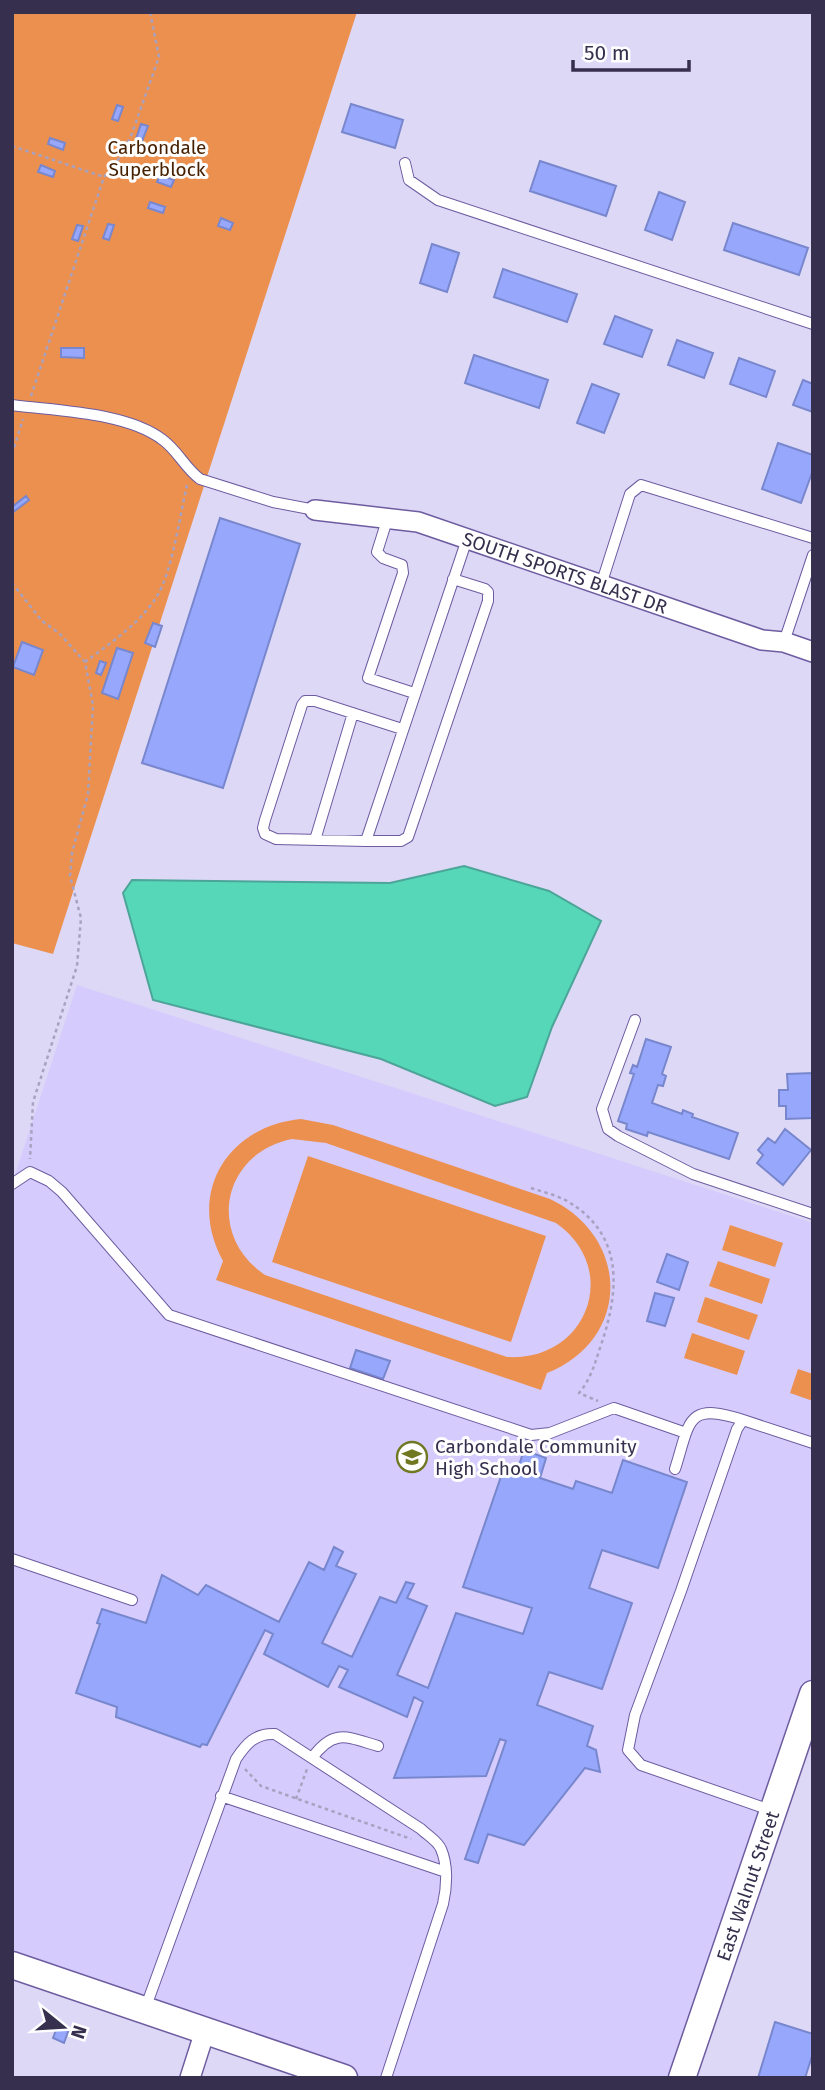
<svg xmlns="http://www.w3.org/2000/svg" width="825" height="2090" viewBox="0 0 825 2090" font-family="'Fira Sans',sans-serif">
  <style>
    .built { fill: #d5cbfd }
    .green { fill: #ec904f; fill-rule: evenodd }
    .water { fill: #55d7b8; stroke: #4ca598; stroke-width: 2 }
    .building { fill: #97a8fc; stroke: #7887cd; stroke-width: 2 }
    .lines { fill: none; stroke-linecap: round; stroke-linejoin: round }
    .lane-casing { stroke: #6d5ca0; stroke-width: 12 }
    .street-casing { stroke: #6d5ca0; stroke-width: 22 }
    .secondary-casing { stroke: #6d5ca0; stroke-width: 29 }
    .path { stroke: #a8a2c0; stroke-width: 2.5; stroke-dasharray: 3.5 3.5; stroke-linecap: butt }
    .lane { stroke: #fff; stroke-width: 10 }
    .street { stroke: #fff; stroke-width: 19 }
    .secondary { stroke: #fff; stroke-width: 26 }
    .labels { text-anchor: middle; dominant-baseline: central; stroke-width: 6; stroke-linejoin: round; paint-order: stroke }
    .park-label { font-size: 19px; fill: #472000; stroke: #fefefe }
    .street-label { font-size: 19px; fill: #362f4d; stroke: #fefefe }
    .poi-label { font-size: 19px; fill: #362f4d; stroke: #fefefe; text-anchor: start }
  </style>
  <rect width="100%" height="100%" fill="#ded8f7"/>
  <path class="built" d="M 77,985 L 813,1223 L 813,1690 L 682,2078 L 360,2078 L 12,1953 L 12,1184 Z"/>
  <path class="green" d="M 12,12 L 357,12 L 53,954 L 12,943 Z
    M 301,1119 L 333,1125 L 550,1199 C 630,1237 632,1339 547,1373 L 541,1390 L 216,1280 L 223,1261 C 186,1194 227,1126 301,1119 ZM 292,1139 L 326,1143 L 556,1223 C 622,1269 587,1362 507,1357 L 265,1275 C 206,1235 222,1153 292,1139 Z
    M 308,1156 L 546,1236 L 511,1342 L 272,1262 Z
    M 730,1225 L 783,1243 L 775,1267 L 722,1250 Z
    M 718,1261 L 770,1279 L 762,1304 L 709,1286 Z
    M 705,1297 L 758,1315 L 749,1340 L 697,1322 Z
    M 692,1333 L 745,1351 L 737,1375 L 684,1358 Z
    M 798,1369 L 813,1374 L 813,1401 L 790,1393 Z"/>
  <path class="water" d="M 464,866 L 549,891 L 601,921 L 552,1027 L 527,1097 L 495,1106 L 381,1059 L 153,1000 L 123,893 L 132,880 L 390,883 Z"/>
  <path class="building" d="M 351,104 L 403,120 L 395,148 L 342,132 Z
    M 117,105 L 123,107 L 118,121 L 112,119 Z
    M 141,124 L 148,126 L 142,141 L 136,139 Z
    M 50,138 L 65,143 L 63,150 L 48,144 Z
    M 540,161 L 616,186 L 606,216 L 530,191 Z
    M 41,165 L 55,171 L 53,177 L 38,172 Z
    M 160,175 L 174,180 L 171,187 L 157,182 Z
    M 659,192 L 685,202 L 672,240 L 645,230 Z
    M 150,202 L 165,207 L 163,213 L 148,208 Z
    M 221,218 L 233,223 L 230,230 L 218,226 Z
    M 733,223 L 808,248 L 799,275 L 724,250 Z
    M 108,224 L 114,225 L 109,240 L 103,238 Z
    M 77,225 L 83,226 L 78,241 L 72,239 Z
    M 432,244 L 459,253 L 447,292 L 420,283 Z
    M 503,269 L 577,294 L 567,322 L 494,297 Z
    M 615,316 L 652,330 L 642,357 L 604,344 Z
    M 677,340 L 713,353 L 704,378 L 668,365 Z
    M 61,348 L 84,348 L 84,358 L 61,357 Z
    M 474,355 L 548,380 L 539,408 L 465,383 Z
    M 739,358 L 775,371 L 766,397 L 730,384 Z
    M 803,380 L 813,384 L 813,412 L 793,405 Z
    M 592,384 L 619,394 L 604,433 L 577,423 Z
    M 778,443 L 813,455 L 813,470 L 801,503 L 762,489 Z
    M 26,496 L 29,500 L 12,513 L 12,507 Z
    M 220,518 L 300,544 L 223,788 L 142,763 Z
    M 153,623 L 162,626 L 155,647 L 145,643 Z
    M 22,642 L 43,650 L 34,675 L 13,667 Z
    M 117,648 L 133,653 L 118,699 L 102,693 Z
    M 100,661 L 106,663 L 101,675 L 96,673 Z
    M 646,1039 L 671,1047 L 662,1074 L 666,1076 L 663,1086 L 658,1085 L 652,1103 L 682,1114 L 683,1110 L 693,1114 L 692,1117 L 738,1133 L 729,1159 L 648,1132 L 647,1136 L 626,1129 L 627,1124 L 618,1121 L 634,1074 L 630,1073 L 633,1065 L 637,1067 Z
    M 813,1073 L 813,1118 L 786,1119 L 786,1106 L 779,1106 L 779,1090 L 788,1090 L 787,1074 Z
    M 785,1129 L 811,1150 L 783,1185 L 757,1163 L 763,1155 L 758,1150 L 768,1138 L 775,1143 Z
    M 667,1254 L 688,1262 L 679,1290 L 657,1282 Z
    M 655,1293 L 674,1298 L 665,1326 L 647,1321 Z
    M 356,1350 L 390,1361 L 383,1379 L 350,1368 Z
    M 524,1450 L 546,1458 L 540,1478 L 573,1489 L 576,1481 L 612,1493 L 623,1460 L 687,1482 L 658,1568 L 602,1550 L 589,1588 L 632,1603 L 602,1689 L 549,1672 L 537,1705 L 593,1726 L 587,1746 L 596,1750 L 600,1772 L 585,1768 L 524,1845 L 488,1834 L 478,1863 L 465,1859 L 506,1741 L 500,1739 L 486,1776 L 394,1778 L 423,1702 L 414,1697 L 407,1717 L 339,1687 L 348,1670 L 339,1666 L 328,1687 L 264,1654 L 273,1634 L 265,1630 L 207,1745 L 202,1744 L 200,1747 L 116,1717 L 117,1707 L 76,1693 L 100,1624 L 97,1623 L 102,1609 L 146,1623 L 162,1575 L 198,1595 L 206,1585 L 279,1622 L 309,1562 L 324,1570 L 334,1547 L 343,1552 L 336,1566 L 356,1574 L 322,1643 L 352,1657 L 380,1597 L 396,1603 L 406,1582 L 414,1584 L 407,1598 L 427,1606 L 397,1675 L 428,1688 L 456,1613 L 523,1634 L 532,1608 L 463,1587 L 505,1465 L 518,1468 Z
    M 775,2022 L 813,2034 L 813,2053 L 805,2078 L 758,2078 Z
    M 58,2025 L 69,2029 L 64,2043 L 53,2038 Z"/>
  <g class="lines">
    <g class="lane-casing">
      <path id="lane" d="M 405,163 L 409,180 L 438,200 L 813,324
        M 12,405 C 56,411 127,412 163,440 C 178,451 185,468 200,479 L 273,502 L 315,510
        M 388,517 L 377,552 L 383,558 L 402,565 L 403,573 L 368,678 L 414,693
        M 601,585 L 630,494 L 641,485 L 813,538
        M 784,642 L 813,555
        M 402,729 L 315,701 L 305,701 L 302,705 L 265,820 L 263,828 L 265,834 L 276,839 L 366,841 L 467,539
        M 315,840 L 353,713
        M 366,841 L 401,841 L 408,837 L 488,601 L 488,592 L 485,589 L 453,579
        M 635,1020 L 602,1109 L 608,1129 L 618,1136 L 693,1174 L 813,1214
        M 12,1184 L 30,1172 L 49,1181 L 62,1192 L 169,1315 L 531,1435 L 550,1433 L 614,1408 L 686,1433
        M 675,1469 C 690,1422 686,1401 743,1420
        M 12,1559 L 132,1600
        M 312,1758 C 334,1728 347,1737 378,1746
        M 221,1796 L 446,1872
        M 773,1811 L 641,1765 L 628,1750 L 635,1715 L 681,1591 L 737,1429 L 743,1420 L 813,1443
        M 145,2009 L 236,1759 C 246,1744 255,1733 275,1734 L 421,1829 C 427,1835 438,1841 441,1849 C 448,1865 447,1887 443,1904 L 386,2078"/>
    </g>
    <g class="street-casing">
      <g id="street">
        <path id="s1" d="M 315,510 L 418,522 L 762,640 L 784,642 L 813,652"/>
        <path d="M 190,2078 L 205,2031"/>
      </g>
    </g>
    <g class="secondary-casing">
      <g id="secondary">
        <path d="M 12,1965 L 344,2078"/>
        <path id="s2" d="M 682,2078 L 813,1694"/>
      </g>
    </g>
    <path class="path" d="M 12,146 L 104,177
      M 31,396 L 104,177 L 117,162 L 131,136 L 159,57 L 150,12
      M 12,454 L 23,419
      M 12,583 L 42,621 L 59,633 L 85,662 L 93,705 L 88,794 L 72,853 L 70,876 L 81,918 L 77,966 L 33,1102 L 30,1159
      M 85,662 C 109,644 141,623 157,596 C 172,572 180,515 187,485
      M 531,1188 C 543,1192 556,1195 567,1201 C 622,1233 620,1286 603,1339 C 596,1359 592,1378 579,1393 L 598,1401
      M 245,1769 L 261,1786 L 411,1839
      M 296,1799 L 307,1769"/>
    <use href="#lane" class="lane"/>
    <use href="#street" class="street"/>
    <use href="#secondary" class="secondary"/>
  </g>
  <defs>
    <g id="school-ring" transform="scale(1.575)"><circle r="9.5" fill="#fefefe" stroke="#717822" stroke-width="1.5"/><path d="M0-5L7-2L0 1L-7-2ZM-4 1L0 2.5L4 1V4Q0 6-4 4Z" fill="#717822"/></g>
  </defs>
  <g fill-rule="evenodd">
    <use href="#school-ring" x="412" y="1457"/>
  </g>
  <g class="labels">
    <g class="park-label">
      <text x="157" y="147">Carbondale<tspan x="157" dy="22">Superblock</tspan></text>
    </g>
    <g class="street-label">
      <text stroke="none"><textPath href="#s1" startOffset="259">SOUTH SPORTS BLAST DR</textPath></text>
      <text stroke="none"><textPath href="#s2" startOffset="203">East Walnut Street</textPath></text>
    </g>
    <g class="poi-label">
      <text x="435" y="1446">Carbondale Community<tspan x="435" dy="22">High School</tspan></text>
    </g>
  </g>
  <rect width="825" height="2090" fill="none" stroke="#362f4d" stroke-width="28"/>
  <g transform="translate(63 2027) rotate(108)" stroke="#fefefe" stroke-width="5" paint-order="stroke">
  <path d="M0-5L12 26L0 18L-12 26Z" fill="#362f4d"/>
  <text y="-10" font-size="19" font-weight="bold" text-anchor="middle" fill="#362f4d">N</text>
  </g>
  <path d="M573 60v10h116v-10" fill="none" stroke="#362f4d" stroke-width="3.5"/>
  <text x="584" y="60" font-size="21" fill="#362f4d" stroke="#fefefe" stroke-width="5" paint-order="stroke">50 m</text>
</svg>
